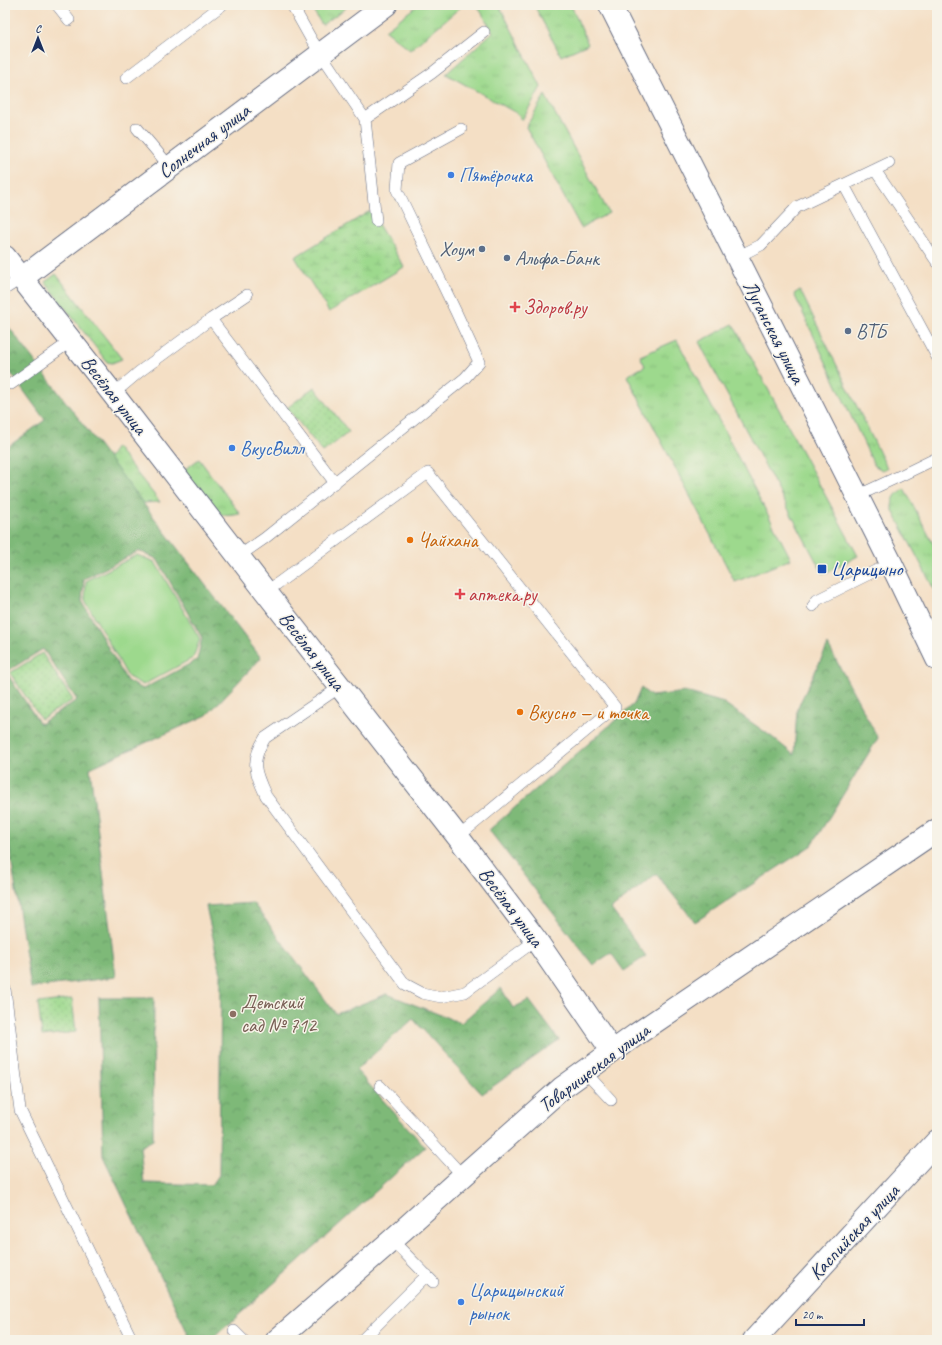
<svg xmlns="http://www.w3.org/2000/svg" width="942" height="1345" viewBox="0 0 942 1345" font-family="Caveat,sans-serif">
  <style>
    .grass { fill: url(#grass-tufts); stroke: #5c8476 }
    .forest { fill: url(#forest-crowns); stroke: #4c746b; fill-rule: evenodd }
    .wetland { fill: url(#wetland-marsh); stroke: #5c8476 }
    .park { fill: url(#park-dots); stroke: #5c8476 }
    .garden { fill: #9dd98d; stroke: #5c8476 }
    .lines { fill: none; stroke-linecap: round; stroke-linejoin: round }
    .lane-casing { stroke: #676d82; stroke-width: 12 }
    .street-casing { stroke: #676d82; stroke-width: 24 }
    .secondary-casing { stroke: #676d82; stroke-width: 24 }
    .lane { stroke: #fff; stroke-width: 11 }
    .street { stroke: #fff; stroke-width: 22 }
    .secondary { stroke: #fff; stroke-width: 22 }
    .shop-dot { fill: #3f7fe0; stroke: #f7f3e8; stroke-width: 1.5 }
    .service-dot { fill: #5c6f8a; stroke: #f7f3e8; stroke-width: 1.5 }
    .health-dot { fill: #e0444e; stroke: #f7f3e8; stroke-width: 1.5 }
    .food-dot { fill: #e8710a; stroke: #f7f3e8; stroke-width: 1.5 }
    .transit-dot { fill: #1a4fb4; stroke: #f7f3e8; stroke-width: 1.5 }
    .education-dot { fill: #8d6e63; stroke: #f7f3e8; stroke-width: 1.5 }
    .labels { text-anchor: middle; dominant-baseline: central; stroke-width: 3; stroke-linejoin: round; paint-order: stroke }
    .street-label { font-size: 20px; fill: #1b2f5e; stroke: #f7f3e8 }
    .shop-label { font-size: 20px; fill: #366cbe; stroke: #f7f3e8; text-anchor: start }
    .service-label { font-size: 20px; fill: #4e5e75; stroke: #f7f3e8; text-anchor: start }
    .health-label { font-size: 20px; fill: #be3a42; stroke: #f7f3e8; text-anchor: start }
    .food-label { font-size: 20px; fill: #c56008; stroke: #f7f3e8; text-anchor: start }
    .transit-label { font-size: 20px; fill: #164399; stroke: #f7f3e8; text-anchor: start }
    .education-label { font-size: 20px; fill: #785e54; stroke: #f7f3e8; text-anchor: start }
  </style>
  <defs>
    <pattern id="grass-tufts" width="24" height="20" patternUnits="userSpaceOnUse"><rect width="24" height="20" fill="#9dd98d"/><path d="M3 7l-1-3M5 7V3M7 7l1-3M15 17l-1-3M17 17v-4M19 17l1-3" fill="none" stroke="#87bb7c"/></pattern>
    <pattern id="forest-crowns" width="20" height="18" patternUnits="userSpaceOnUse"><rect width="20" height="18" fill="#7eb978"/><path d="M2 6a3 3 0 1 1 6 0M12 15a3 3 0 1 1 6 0" fill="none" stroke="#669766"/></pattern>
    <pattern id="wetland-marsh" width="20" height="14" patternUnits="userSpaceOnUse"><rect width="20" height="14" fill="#9dd98d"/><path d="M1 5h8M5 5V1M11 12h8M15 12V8" fill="none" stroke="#87bb7c"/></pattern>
    <pattern id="park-dots" width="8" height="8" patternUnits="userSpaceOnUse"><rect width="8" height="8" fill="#9dd98d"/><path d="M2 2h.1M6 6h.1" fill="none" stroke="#87bb7c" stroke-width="1.8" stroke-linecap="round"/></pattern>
  </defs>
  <rect width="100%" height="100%" fill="#f7f3e8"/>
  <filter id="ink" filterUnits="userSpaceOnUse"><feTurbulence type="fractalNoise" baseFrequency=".025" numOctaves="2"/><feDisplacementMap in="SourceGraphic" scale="8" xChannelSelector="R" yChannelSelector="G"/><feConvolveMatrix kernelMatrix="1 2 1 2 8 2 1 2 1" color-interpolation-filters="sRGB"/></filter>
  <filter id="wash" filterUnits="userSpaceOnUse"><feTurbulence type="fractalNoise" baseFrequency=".012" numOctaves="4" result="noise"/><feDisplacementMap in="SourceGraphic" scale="16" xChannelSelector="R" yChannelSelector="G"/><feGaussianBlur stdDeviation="0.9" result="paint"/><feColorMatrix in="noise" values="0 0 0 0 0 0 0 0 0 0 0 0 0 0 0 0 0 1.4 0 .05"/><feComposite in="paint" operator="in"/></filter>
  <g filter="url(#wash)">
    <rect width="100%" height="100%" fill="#f4dfc5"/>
    <path class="grass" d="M 310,5 L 344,5 L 346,8 L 322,25 Z
      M 418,5 L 463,5 L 410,50 L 385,30 Z
      M 477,5 L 499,5 L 541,87 L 522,120 L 518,114 L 446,74 L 493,32 Z
      M 534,5 L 571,5 L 588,44 L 561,56 Z
      M 545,95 L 609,213 L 581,228 L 526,127 Z
      M 56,274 L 122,359 L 112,363 L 107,362 L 45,282 Z
      M 800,290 L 887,468 L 882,470 L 874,465 L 794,294 Z
      M 733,324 L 858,556 L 823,574 L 699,342 Z
      M 677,340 L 791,559 L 735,582 L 627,376 L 645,366 L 640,356 Z
      M 116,447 L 160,502 L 75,507 Z
      M 199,459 L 240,514 C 234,515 227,517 221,514 C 209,509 192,481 184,470 Z
      M 904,488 L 937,551 L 937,595 L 892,509 C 892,499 895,494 904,488 Z"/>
    <path class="forest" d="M 5,322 L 261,658 L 207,715 L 90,768 L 116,977 L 31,988 L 5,819 L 5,449 L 45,420 L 5,365 ZM 139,551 L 157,559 L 202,638 L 197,660 L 143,689 L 127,681 L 82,601 L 84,579 ZM 43,649 L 77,700 L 40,724 L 6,672 Z
      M 828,645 L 878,738 L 812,845 L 695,922 L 656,874 L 611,909 L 646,956 L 624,971 L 611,953 L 593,965 L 489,830 L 634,704 L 641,688 L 651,696 L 686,692 L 724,703 L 772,737 L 794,755 L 797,709 Z
      M 253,903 L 336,1014 L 387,994 L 461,1023 L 501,988 L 513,1008 L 529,1000 L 559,1040 L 482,1094 L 413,1019 L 356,1070 L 425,1147 L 211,1340 L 191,1340 L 103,1156 L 99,998 L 154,998 L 153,1140 L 140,1147 L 144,1183 L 212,1185 L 219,1175 L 221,974 L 206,906 Z"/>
    <path class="wetland" d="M 370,211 L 404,267 L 329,312 L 295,257 Z"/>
    <path class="park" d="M 314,387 L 349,432 L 323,452 L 287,408 Z
      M 42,653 L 73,700 L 41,719 L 10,673 Z
      M 72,999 L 76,1032 L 42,1036 L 38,1003 Z"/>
    <path class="garden" d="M 137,555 L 155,562 L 200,639 L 193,658 L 143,685 L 128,677 L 85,600 L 86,581 Z"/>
  </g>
  <g filter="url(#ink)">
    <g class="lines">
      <g class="lane-casing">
        <path id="lane" d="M 57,5 L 69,20
          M 292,5 L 311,39 L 365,119 L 432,73 L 484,32
          M 126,78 L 222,5
          M 365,119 L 376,221
          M 137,128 L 170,167
          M 875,170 L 937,262
          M 844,185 L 937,357
          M 737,257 L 761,245 L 797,207 L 889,163
          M 5,289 L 22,278
          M 211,319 L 247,295
          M 11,384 L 71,341
          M 113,394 L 139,372 L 211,319 L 335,483
          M 857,496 L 902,475 L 937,458
          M 239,556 L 265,538 L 465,378 L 479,362 L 456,312 L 397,190 L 399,163 L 461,129
          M 266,592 L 428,473 L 615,707 L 458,837
          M 813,606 L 817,600 L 891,563
          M 340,687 L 265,738 C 250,762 255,772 266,796 L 405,984 L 422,993 L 441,997 L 465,992 L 536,940
          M 5,989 L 20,1110 L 132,1340
          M 584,1071 L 611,1100
          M 380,1086 L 463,1176
          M 392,1240 L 433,1282
          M 234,1331 L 243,1340
          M 362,1340 L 427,1275"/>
      </g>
      <g class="street-casing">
        <path id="street" d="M 5,257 L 113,394 L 266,592 L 458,837 L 536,940 L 612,1051
          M 22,278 L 386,5
          M 277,1340 L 392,1240 L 463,1176 L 562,1088 L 637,1034 L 937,830"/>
      </g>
      <g class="secondary-casing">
        <path id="secondary" d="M 610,5 L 891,563 L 937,659
          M 754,1340 L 937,1141"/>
      </g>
      <use href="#lane" class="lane"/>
      <use href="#street" class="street"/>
      <use href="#secondary" class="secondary"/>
    </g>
  </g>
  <g class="shop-dot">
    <circle cx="451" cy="175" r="4"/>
    <circle cx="232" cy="448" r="4"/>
    <circle cx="461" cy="1302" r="4"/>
  </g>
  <g class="service-dot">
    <circle cx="482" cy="249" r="4"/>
    <circle cx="507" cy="258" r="4"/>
    <circle cx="848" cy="331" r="4"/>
  </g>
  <g class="health-dot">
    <path d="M513 301h4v4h4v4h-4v4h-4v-4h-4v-4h4z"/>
    <path d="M458 588h4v4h4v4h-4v4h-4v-4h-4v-4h4z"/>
  </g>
  <g class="food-dot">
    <circle cx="410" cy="540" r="4"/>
    <circle cx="520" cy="712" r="4"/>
  </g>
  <rect class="transit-dot" x="817" y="564" width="10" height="10" rx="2"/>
  <circle class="education-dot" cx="233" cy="1014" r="4"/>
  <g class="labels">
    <g class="street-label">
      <text transform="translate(204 141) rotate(-37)">Солнечная улица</text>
      <text transform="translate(774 332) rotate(63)">Луганская улица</text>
      <text transform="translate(114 395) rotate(52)">Весёлая улица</text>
      <text transform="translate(312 651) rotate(52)">Весёлая улица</text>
      <text transform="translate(511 907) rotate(53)">Весёлая улица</text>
      <text transform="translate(594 1068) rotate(-37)">Товарищеская улица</text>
      <text transform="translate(854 1232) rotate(-47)">Каспийская улица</text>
    </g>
    <g class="shop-label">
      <text x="459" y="175">Пятёрочка</text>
      <text x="240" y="448">ВкусВилл</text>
      <text x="469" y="1290">Царицынский<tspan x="469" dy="23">рынок</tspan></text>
    </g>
    <g class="service-label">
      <text x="474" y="249" text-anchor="end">Хоум</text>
      <text x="515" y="258">Альфа-Банк</text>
      <text x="856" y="331">ВТБ</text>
    </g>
    <g class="health-label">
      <text x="523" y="307">Здоров.ру</text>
      <text x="468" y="594">аптека.ру</text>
    </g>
    <g class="food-label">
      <text x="418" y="540">Чайхана</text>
      <text x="528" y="712">Вкусно — и точка</text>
    </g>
    <g class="transit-label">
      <text x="831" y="569">Царицыно</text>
    </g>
    <g class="education-label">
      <text x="241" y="1002">Детский<tspan x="241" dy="23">сад № 712</tspan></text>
    </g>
  </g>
  <rect width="942" height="1345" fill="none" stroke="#f7f3e8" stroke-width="20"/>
  <g transform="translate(38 38)" stroke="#f7f3e8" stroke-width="3" paint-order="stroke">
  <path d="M0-3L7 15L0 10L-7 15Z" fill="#1b2f5e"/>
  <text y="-6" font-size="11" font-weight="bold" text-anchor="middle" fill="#1b2f5e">С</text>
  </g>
  <path d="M796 1319v6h68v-6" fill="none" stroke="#1b2f5e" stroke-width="2"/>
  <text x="802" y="1319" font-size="12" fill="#1b2f5e" stroke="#f7f3e8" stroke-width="3" paint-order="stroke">20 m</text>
</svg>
